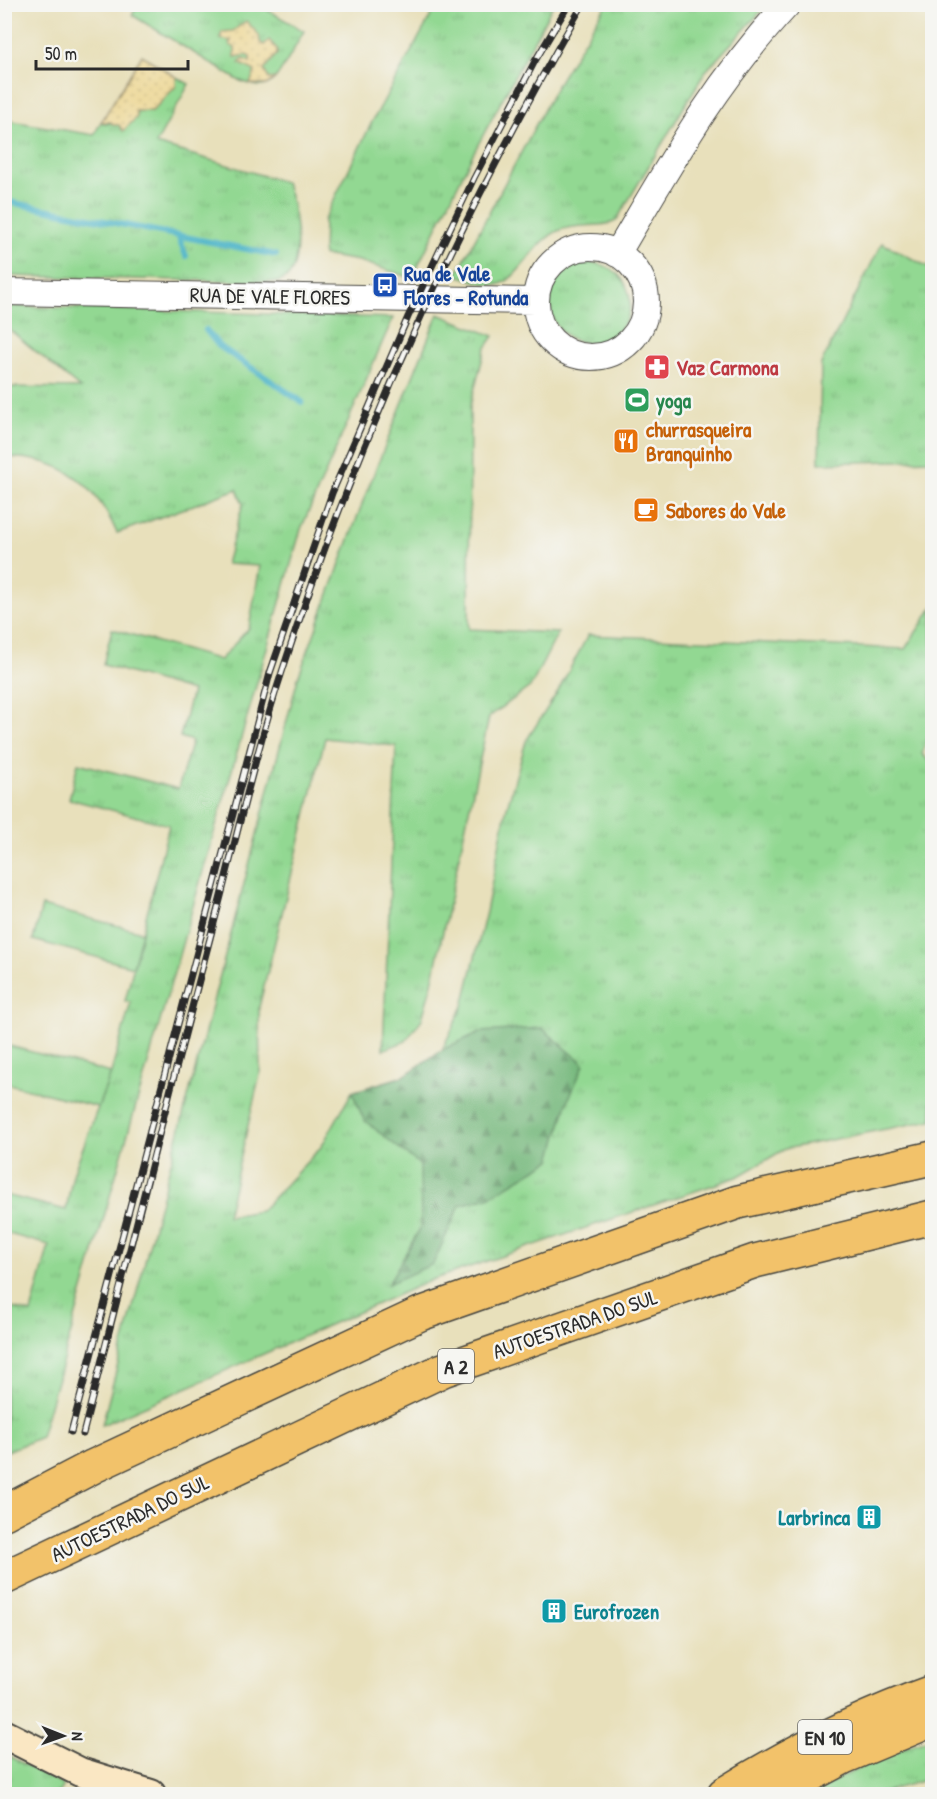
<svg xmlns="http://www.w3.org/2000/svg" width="937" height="1799" viewBox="0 0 937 1799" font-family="'Patrick Hand',sans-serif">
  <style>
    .grass { fill: url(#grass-tufts); stroke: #5e825e; stroke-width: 1.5 }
    .forest { fill: url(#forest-firs); stroke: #507254; stroke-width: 1.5 }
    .sand { fill: url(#sand-dots); stroke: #8c8264; stroke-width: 1.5 }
    .garden { fill: #92d892; stroke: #5e825e; stroke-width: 1.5 }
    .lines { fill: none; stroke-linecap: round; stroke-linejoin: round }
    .stream { stroke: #49b3c7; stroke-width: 6 }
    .tertiary-casing { stroke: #474641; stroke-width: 28 }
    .secondary-casing { stroke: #474641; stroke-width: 32 }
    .primary-casing { stroke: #474641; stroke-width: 36 }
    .motorway-casing { stroke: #474641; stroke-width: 36 }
    .tertiary { stroke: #fff; stroke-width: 26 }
    .secondary { stroke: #fae7c3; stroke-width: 28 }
    .primary { stroke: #f2c26a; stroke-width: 33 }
    .motorway { stroke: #f2c26a; stroke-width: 33 }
    .rail-casing { stroke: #2b2b2b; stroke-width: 7 }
    .rail { stroke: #f6f6f2; stroke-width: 4.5; stroke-dasharray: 14; stroke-linecap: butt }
    .labels { text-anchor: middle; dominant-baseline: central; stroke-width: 5; stroke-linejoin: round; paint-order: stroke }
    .shield { fill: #f6f6f2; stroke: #686867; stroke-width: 1.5 }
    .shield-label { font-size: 20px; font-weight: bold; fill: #2b2b2b }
    .transit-label { font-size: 21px; font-weight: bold; fill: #164399; stroke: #f6f6f2; text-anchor: start }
    .street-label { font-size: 21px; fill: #2b2b2b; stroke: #f6f6f2 }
    .health-label { font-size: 21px; font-weight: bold; fill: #be3a42; stroke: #f6f6f2; text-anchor: start }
    .leisure-label { font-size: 21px; font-weight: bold; fill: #27864d; stroke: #f6f6f2; text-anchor: start }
    .food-label { font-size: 21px; font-weight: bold; fill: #c56008; stroke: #f6f6f2; text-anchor: start }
    .culture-label { font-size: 21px; font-weight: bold; fill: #0d838f; stroke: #f6f6f2; text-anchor: end }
  </style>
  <defs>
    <pattern id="grass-tufts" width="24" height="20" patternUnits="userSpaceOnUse" patternTransform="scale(1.5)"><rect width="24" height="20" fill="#92d892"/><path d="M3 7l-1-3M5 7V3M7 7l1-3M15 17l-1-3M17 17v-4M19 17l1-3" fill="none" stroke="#7eba7e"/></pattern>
    <pattern id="forest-firs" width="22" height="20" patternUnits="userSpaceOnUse" patternTransform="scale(1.5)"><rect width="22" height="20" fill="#75b87c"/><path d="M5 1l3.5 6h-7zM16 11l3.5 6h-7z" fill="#609666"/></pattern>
    <pattern id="sand-dots" width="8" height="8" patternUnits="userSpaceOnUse" patternTransform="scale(1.5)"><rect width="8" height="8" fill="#eeda9e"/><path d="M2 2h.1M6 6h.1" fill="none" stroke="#cb8" stroke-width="1.8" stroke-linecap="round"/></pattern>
  </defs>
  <rect width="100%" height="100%" fill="#f6f6f2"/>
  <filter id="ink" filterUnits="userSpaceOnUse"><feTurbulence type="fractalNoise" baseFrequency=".0167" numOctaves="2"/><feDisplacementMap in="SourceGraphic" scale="12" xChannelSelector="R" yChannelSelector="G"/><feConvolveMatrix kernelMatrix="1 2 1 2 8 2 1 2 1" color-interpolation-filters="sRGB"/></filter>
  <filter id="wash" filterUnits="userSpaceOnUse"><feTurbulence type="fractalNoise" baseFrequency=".008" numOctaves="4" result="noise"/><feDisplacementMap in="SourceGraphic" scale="24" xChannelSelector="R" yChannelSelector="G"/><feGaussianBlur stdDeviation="1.35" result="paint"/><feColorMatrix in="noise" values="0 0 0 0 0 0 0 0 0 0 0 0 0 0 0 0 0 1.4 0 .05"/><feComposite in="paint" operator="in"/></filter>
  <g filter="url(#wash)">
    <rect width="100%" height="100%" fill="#e8e0bb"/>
    <path class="grass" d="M 138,5 L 259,5 L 304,31 C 296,44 280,80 266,85 C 257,88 247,83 238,80 L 132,15 Z
      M 437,5 L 553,5 L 473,154 L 412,278 L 359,261 L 323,255 L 324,220 L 372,122 Z
      M 606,5 L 767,5 L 705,72 L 616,221 C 602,229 577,222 558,231 C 531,243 516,288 492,285 C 480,284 468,278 456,275 L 558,83 Z
      M 176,77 L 189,84 L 156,144 L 285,182 C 295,205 304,257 288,277 L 278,282 L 5,276 L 5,120 L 94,135 L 101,122 L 107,124 L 135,114 L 136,111 L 152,111 L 176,86 Z
      M 882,243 L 932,269 L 932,460 L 819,463 L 821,364 Z
      M550 303a40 40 0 1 1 80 0a40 40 0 1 1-80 0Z
      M 5,306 L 393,318 L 301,529 L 41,1437 L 5,1452 L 5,1306 L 31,1313 L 49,1245 L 5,1233 L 5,1195 L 66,1210 L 73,1174 L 111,1073 L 131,1002 L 125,1001 L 169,825 L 69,799 L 78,763 L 178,789 L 192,741 L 180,737 L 192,691 L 103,665 L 112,629 L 220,660 L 249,628 L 260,566 L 226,564 L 243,504 L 237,489 L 117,533 C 94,481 62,458 5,457 L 4,387 L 80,388 L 5,326 Z
      M 438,314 L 494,336 L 485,349 L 470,406 L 469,629 L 558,633 L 531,686 L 489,717 L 432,983 L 422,1019 L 406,1041 L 383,1050 L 396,746 L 325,738 L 259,1007 L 260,1074 L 227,1216 L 261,1211 L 321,1147 L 352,1092 L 404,1076 L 442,1050 L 463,1006 L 486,912 L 506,811 L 526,741 L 557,693 L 588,635 L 905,649 L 932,608 L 932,728 L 922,754 L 932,764 L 932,1120 L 785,1149 L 737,1177 L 434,1279 L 102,1425 L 298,678 L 365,496 Z
      M 932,1738 L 932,1778 L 877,1794 L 809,1794 L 891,1752 Z
      M 5,1754 L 63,1785 L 58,1794 L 5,1794 Z"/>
    <path class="forest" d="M 542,1028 L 584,1064 L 567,1103 L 551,1160 L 489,1197 L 460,1205 L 433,1264 L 388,1284 L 421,1227 L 420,1165 L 364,1120 L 352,1092 L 404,1076 L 442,1050 L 480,1032 Z"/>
    <path class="sand" d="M 246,21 L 259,35 L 260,42 L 264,45 L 269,40 L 277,49 L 277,54 L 264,70 L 269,79 L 276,78 L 266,85 L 250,84 L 255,71 L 239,63 L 244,59 L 250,62 L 250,57 L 246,55 L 235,57 L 235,48 L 229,44 L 231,41 L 220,39 L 222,32 L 233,31 Z
      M 142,55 L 176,77 L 176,86 L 152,111 L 136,111 L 137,117 L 123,131 L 119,125 L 113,125 L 111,122 L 101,122 Z"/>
    <path class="garden" d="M 42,906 L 142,932 L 133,967 L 33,940 Z
      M 6,1045 L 111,1073 L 98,1107 L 5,1083 Z"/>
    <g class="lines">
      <path class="stream" d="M 4,201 L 276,255
        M 178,235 L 186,256
        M 206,330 L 219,346 L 302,402"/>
    </g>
  </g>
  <g filter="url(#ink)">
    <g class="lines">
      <g class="tertiary-casing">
        <path id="tertiary" d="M536 302a55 55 0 1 1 110 0a55 55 0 1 1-110 0Z
          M 617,254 C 670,164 716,81 788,4
          M 4,292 L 536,301"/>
      </g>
      <g class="secondary-casing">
        <path id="secondary" d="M 4,1734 L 80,1772 L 151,1794"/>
      </g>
      <g class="primary-casing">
        <path id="primary" d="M 724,1794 C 790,1753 859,1718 932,1692
          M 775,1794 L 844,1757 L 932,1720"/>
      </g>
      <g class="motorway-casing">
        <path id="motorway" d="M 4,1513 L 94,1466 L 420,1314 L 738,1202 L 932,1158
          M 4,1578 L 443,1370 L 755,1261 L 932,1217"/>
      </g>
      <use href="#tertiary" class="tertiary"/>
      <use href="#secondary" class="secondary"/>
      <use href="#primary" class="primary"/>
      <use href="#motorway" class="motorway"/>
      <g class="rail-casing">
        <path id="rail" d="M 71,1432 L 270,673 L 332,493 L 408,317 L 474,178 L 535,61 L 569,4
          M 83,1434 C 126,1264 169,1093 214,923 C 236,840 255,754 282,672 C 357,440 461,215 583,4"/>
      </g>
      <use href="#rail" class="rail"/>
    </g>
  </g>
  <defs>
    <g id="bus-square" transform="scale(1.35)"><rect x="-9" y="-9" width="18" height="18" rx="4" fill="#1a4fb4" stroke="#f6f6f2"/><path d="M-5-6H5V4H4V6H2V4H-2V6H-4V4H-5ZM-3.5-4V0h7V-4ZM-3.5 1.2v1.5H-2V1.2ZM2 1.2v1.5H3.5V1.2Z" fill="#fff"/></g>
    <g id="pharmacy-square" transform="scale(1.35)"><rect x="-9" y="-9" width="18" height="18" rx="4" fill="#e0444e" stroke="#f6f6f2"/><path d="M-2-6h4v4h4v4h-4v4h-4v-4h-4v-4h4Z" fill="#fff"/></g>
    <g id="stadium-square" transform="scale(1.35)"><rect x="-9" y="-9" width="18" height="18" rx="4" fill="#2e9e5b" stroke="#f6f6f2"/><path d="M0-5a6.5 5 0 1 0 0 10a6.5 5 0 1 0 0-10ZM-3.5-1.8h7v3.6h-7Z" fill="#fff"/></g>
    <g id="restaurant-square" transform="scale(1.35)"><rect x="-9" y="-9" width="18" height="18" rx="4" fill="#e8710a" stroke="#f6f6f2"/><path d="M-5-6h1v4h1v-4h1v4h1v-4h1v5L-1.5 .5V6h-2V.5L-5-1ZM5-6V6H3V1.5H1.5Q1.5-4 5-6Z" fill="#fff"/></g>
    <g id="cafe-square" transform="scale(1.35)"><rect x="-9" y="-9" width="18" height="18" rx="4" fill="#e8710a" stroke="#f6f6f2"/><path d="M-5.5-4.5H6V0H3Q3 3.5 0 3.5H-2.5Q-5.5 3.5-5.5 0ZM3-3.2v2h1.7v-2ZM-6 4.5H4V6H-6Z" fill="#fff"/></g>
    <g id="building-square" transform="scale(1.35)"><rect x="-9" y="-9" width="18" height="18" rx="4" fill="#0f9aa8" stroke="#f6f6f2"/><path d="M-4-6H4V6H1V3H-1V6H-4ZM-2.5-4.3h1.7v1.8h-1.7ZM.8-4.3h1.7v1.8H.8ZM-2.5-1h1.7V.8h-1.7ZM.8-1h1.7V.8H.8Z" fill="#fff"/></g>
  </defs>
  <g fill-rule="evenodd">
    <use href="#bus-square" x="385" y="285"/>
    <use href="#pharmacy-square" x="657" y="367"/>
    <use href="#stadium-square" x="637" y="400"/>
    <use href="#restaurant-square" x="626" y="441"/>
    <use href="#cafe-square" x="646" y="510"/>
    <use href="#building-square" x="869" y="1517"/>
    <use href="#building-square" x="554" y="1611"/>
  </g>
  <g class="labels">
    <g class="shield">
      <rect x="438" y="1349" width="36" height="34" rx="4.5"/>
      <rect x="798" y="1720" width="54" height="34" rx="4.5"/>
    </g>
    <g class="shield-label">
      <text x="456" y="1366">A 2</text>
      <text x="825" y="1737">EN 10</text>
    </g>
    <g class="transit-label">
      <text x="404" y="273">Rua de Vale<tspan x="404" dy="24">Flores - Rotunda</tspan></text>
    </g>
    <g class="street-label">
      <text transform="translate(270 296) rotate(1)">RUA DE VALE FLORES</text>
      <text transform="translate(575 1324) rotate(-19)">AUTOESTRADA DO SUL</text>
      <text transform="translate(130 1518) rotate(-26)">AUTOESTRADA DO SUL</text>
    </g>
    <g class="health-label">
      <text x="676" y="367">Vaz Carmona</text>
    </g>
    <g class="leisure-label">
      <text x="656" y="400">yoga</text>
    </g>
    <g class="food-label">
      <text x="646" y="429">churrasqueira<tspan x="646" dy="24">Branquinho</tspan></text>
      <text x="666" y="510">Sabores do Vale</text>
    </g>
    <g class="culture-label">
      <text x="850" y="1517">Larbrinca</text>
      <text x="574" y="1611" text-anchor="start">Eurofrozen</text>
    </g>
  </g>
  <rect width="937" height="1799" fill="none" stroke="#f6f6f2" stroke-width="24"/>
  <g transform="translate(63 1736) rotate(91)" stroke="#f6f6f2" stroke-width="4.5" paint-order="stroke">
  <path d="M0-4.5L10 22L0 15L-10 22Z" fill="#2b2b2b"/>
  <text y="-9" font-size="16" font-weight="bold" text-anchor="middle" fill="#2b2b2b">N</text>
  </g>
  <path d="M36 60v9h152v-9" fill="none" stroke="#2b2b2b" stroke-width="3"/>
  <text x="45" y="60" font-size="18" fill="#2b2b2b" stroke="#f6f6f2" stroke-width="4.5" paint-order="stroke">50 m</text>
</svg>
